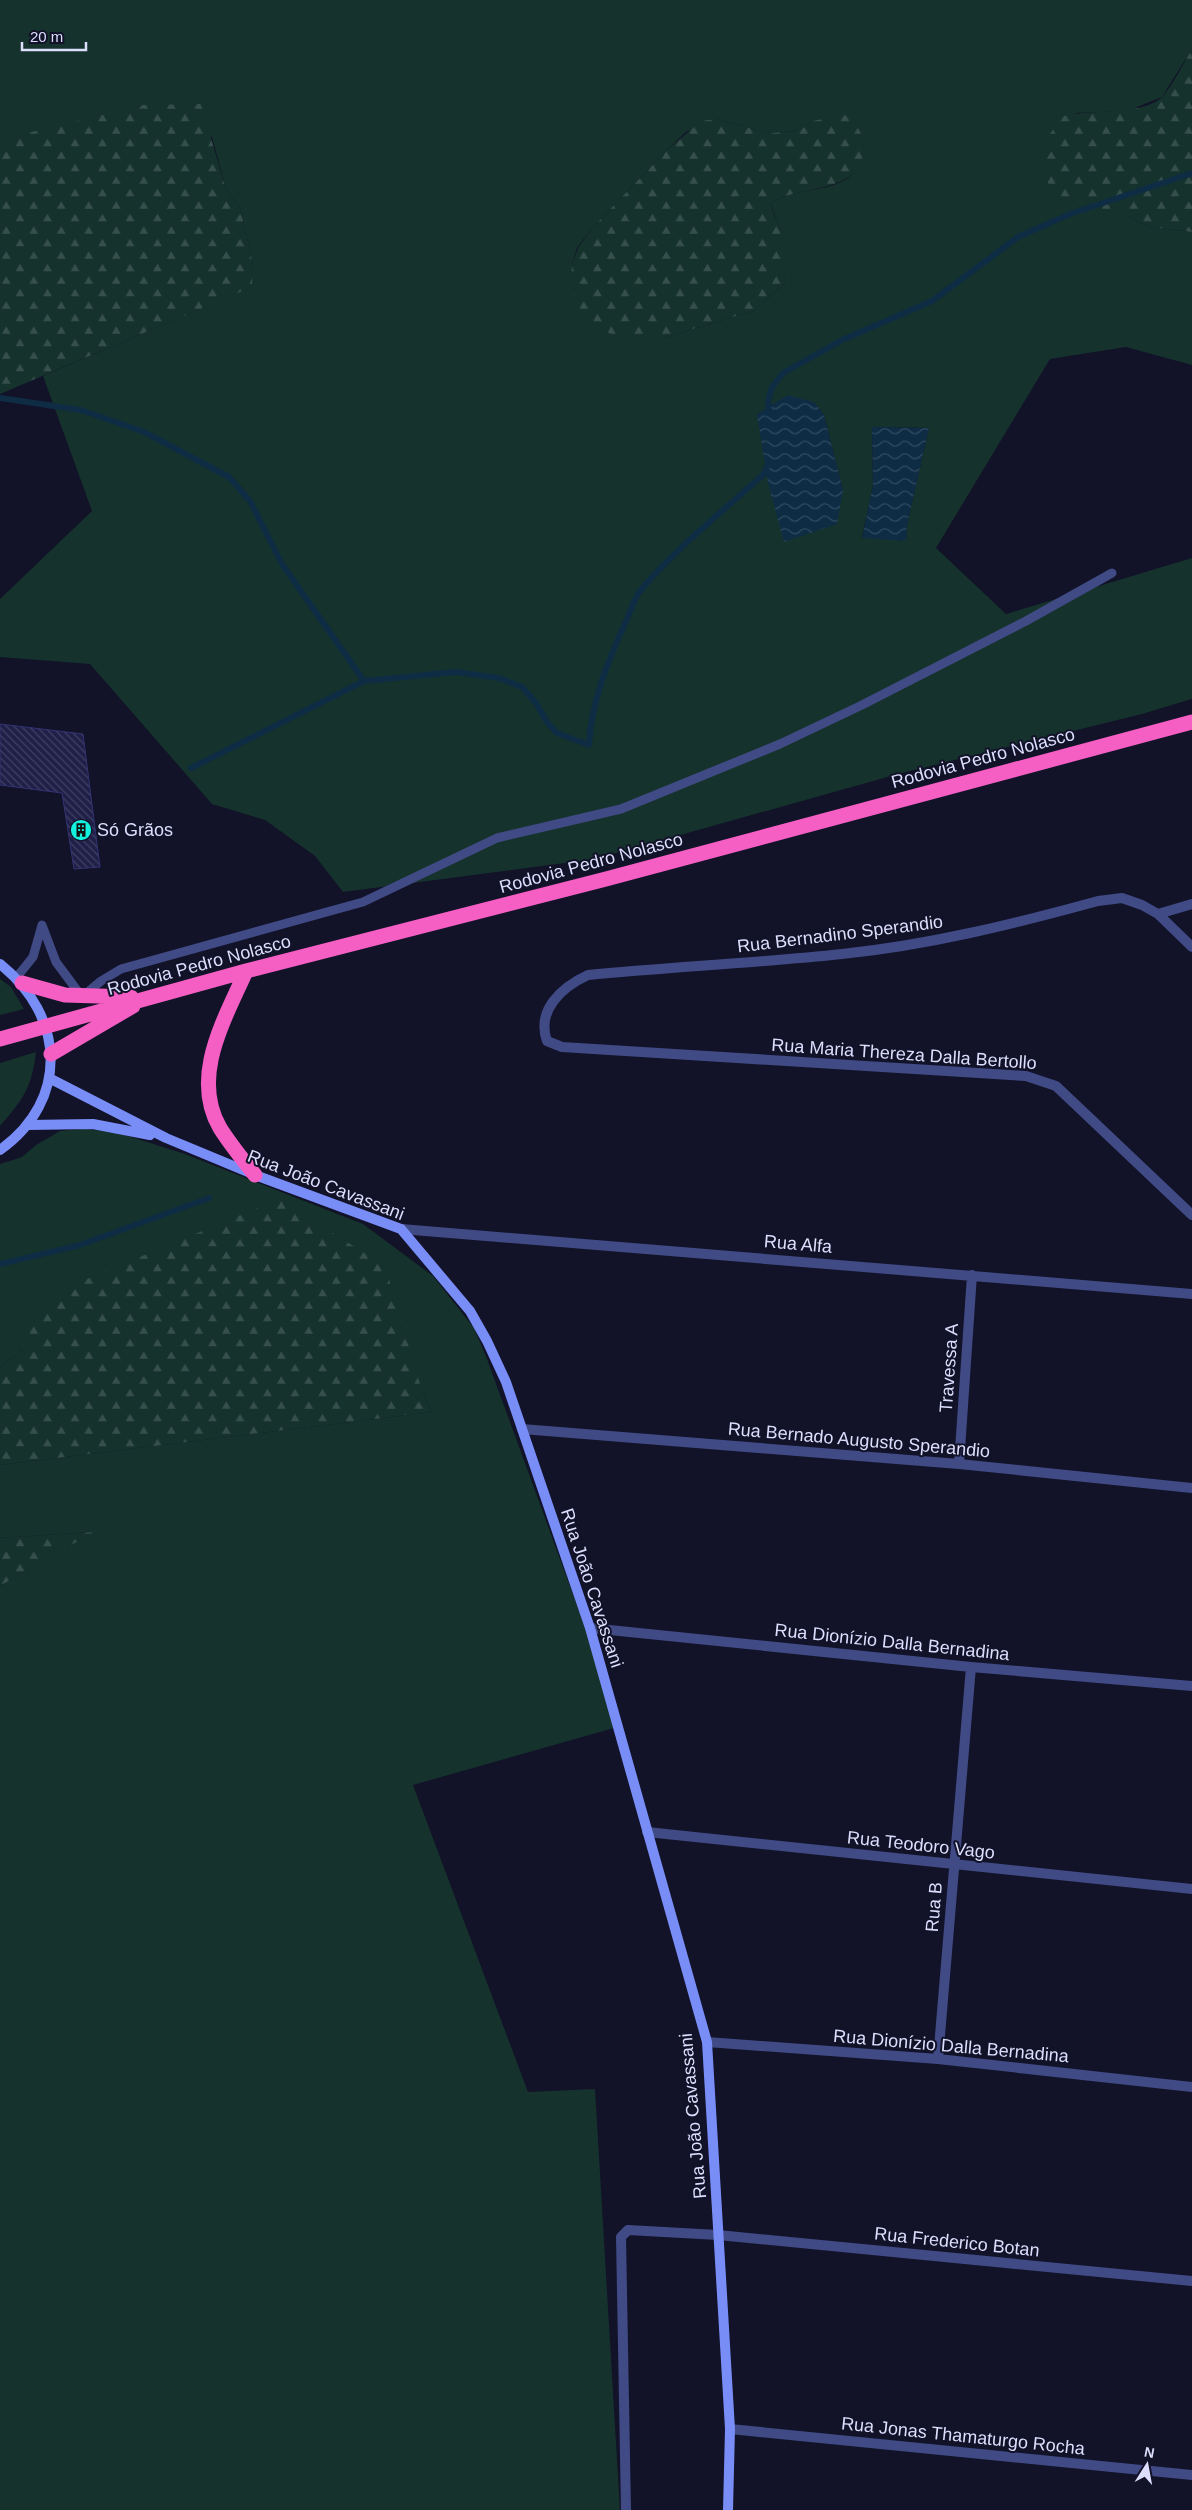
<svg xmlns="http://www.w3.org/2000/svg" width="1192" height="2510" viewBox="0 0 1192 2510" font-family="Helvetica,sans-serif">
  <style>
    .green { fill: #15322c; fill-rule: evenodd }
    .forest { fill: url(#forest-firs) }
    .water { fill: url(#water-waves) }
    .lines { fill: none; stroke-linecap: round; stroke-linejoin: round }
    .stream { stroke: #0e2d45; stroke-width: 6 }
    .building { fill: url(#building-back-hatch); stroke: #333373 }
    .lane { stroke: #404a84; stroke-width: 9 }
    .street { stroke: #404a84; stroke-width: 10 }
    .secondary { stroke: #798df7; stroke-width: 10 }
    .highway { stroke: #f55ec3; stroke-width: 15 }
    .labels { text-anchor: middle; dominant-baseline: central; stroke-width: 4; stroke-linejoin: round; paint-order: stroke }
    .street-label { font-size: 18px; fill: #dcdefd; stroke: #121229 }
    .poi-label { font-size: 18px; fill: #dcdefd; stroke: #121229; text-anchor: start }
  </style>
  <defs>
    <pattern id="forest-firs" width="22" height="20" patternUnits="userSpaceOnUse" patternTransform="scale(1.25)"><rect width="22" height="20" fill="#15322c"/><path d="M5 1l3.5 6h-7zM16 11l3.5 6h-7z" fill="#364f4c"/></pattern>
    <pattern id="water-waves" width="16" height="10" patternUnits="userSpaceOnUse" patternTransform="scale(1.25)"><rect width="16" height="10" fill="#0e2d45"/><path d="M0 5q4-4 8 0t8 0" fill="none" stroke="#304b61"/></pattern>
    <pattern id="building-back-hatch" width="6" height="6" patternUnits="userSpaceOnUse" patternTransform="scale(1.25)"><rect width="6" height="6" fill="#201f48"/><path d="M-1 5l2 2M0 0l6 6M5-1l2 2" fill="none" stroke="#403f63"/></pattern>
  </defs>
  <rect width="100%" height="100%" fill="#121229"/>
  <path class="green" d="M 0,0 L 1192,0 L 1192,49 L 1162,97 L 1127,111 L 1076,113 L 1127,216 L 1149,227 L 1192,232 L 1192,365 L 1126,347 L 1050,359 L 936,548 L 1006,614 L 1192,558 L 1192,699 L 1142,714 L 898,774 L 595,859 L 343,892 L 315,856 L 265,820 L 212,804 L 90,664 L 0,657 L 0,599 L 92,511 L 43,376 L 251,287 L 253,264 L 240,208 L 226,189 L 212,137 L 143,105 L 85,121 L 0,161 ZM 717,119 L 769,133 L 799,131 L 812,121 L 864,144 C 859,201 805,181 771,203 C 773,212 777,220 780,229 C 785,247 786,265 784,284 L 753,311 L 660,339 L 572,265 L 577,248 L 592,228 L 667,150 L 686,132 ZM 814,402 L 824,415 L 843,490 ZM 872,427 L 929,428 L 907,525 L 906,541 L 862,537 L 873,485 Z
    M 0,979 L 11,987 L 24,1009 L 0,1015 Z
    M 36,1052 C 32,1087 23,1100 0,1126 L 0,1063 Z
    M 81,1129 L 112,1131 L 185,1154 L 363,1224 L 433,1276 L 474,1328 L 487,1359 L 621,1726 L 413,1785 L 528,2092 L 595,2089 L 620,2510 L 0,2510 L 0,1586 L 93,1532 L 0,1538 L 0,1465 L 432,1412 L 422,1391 L 23,1349 L 0,1368 L 0,1164 L 22,1157 L 36,1145 L 60,1131 Z"/>
  <path class="forest" d="M 1192,49 L 1192,232 L 1149,227 L 1127,216 L 1051,194 C 1040,149 1034,153 1064,116 C 1091,109 1145,116 1163,96 C 1174,83 1183,64 1192,49 Z
    M 201,104 L 226,189 L 240,208 L 253,264 L 252,287 L 0,394 L 0,161 L 15,136 L 143,105 Z
    M 845,115 C 855,122 864,134 864,147 C 861,197 800,183 771,203 C 773,216 781,227 784,240 C 787,255 786,269 784,284 L 753,311 L 660,339 L 615,337 L 583,315 L 570,287 L 572,265 L 578,248 L 592,228 L 667,150 L 701,121 L 717,119 L 769,133 L 799,131 L 812,121 Z
    M 279,1199 L 385,1266 L 422,1391 L 432,1412 L 0,1465 L 0,1368 L 23,1349 L 27,1331 L 87,1279 Z
    M 94,1532 L 0,1586 L 0,1538 Z"/>
  <path class="water" d="M 788,395 L 814,402 L 824,415 L 843,490 L 837,524 L 784,542 L 768,483 L 757,414 Z
    M 872,427 L 929,428 L 907,525 L 906,541 L 862,538 L 873,485 Z"/>
  <g class="lines">
    <path class="stream" d="M 0,398 L 81,410 L 144,432 L 229,477 L 250,501 L 282,564 L 364,681
      M 769,413 L 768,402 L 772,387 L 783,373 L 842,340 L 932,301 L 1018,237 L 1070,214 L 1192,173
      M 191,768 L 364,681 L 456,672 L 499,678 L 522,687 L 536,703 L 547,722 L 557,733 L 589,745 C 591,702 609,658 627,619 C 631,610 634,599 640,591 C 676,548 722,512 764,474 L 768,463
      M 0,1264 L 80,1245 L 209,1198"/>
  </g>
  <path class="building" d="M 0,724 L 83,734 L 100,867 L 74,869 L 62,793 L 0,785 Z"/>
  <g class="lines">
    <path class="lane" d="M 16,978 L 33,957 L 42,925 L 56,962 L 82,997 L 101,981 L 121,969 L 363,902 L 497,838 L 621,809 L 780,744 L 862,705 L 1026,621 L 1112,573"/>
    <path class="street" d="M 1158,914 L 1192,904
      M 1192,947 L 1158,914 L 1142,905 L 1122,898 L 1098,901 C 1014,924 929,945 842,954 C 757,963 672,967 588,975 C 562,987 536,1010 547,1041 L 562,1047 L 1026,1076 L 1056,1086 L 1192,1215
      M 401,1229 L 1192,1294
      M 522,1429 L 959,1464 L 1192,1488
      M 959,1464 L 972,1275
      M 590,1628 L 971,1667 L 1192,1686
      M 647,1832 L 1192,1889
      M 707,2042 L 938,2059 L 1192,2087
      M 938,2059 L 971,1667
      M 730,2429 L 1192,2475
      M 626,2510 L 621,2237 L 628,2230 L 718,2235 L 1192,2281"/>
    <path class="secondary" d="M 0,964 C 65,1016 70,1100 0,1150
      M 49,1078 L 166,1138 L 255,1175 L 401,1229 L 470,1311 L 487,1341 L 506,1382 L 590,1628 L 707,2042 L 730,2429 L 728,2510
      M 28,1125 L 93,1124 L 150,1135"/>
    <path class="highway" d="M 246,971 C 225,1019 190,1076 220,1128 C 230,1144 243,1160 255,1175
      M 22,983 L 65,995 L 131,997
      M 0,1039 L 246,971 L 606,879 L 1192,722
      M 51,1054 L 133,1006"/>
  </g>
  <defs>
    <g id="building-disc" transform="scale(1.125)"><circle r="9.5" fill="#14f1dd" stroke="#121229"/><path d="M-4-6H4V6H1V3H-1V6H-4ZM-2.5-4.3h1.7v1.8h-1.7ZM.8-4.3h1.7v1.8H.8ZM-2.5-1h1.7V.8h-1.7ZM.8-1h1.7V.8H.8Z" fill="#111"/></g>
  </defs>
  <g fill-rule="evenodd">
    <use href="#building-disc" x="81" y="830"/>
  </g>
  <g class="labels">
    <g class="street-label">
      <text transform="translate(983 758) rotate(-15)">Rodovia Pedro Nolasco</text>
      <text transform="translate(591 863) rotate(-15)">Rodovia Pedro Nolasco</text>
      <text transform="translate(840 934) rotate(-7)">Rua Bernadino Sperandio</text>
      <text transform="translate(199 965) rotate(-15)">Rodovia Pedro Nolasco</text>
      <text transform="translate(904 1054) rotate(4)">Rua Maria Thereza Dalla Bertollo</text>
      <text transform="translate(326 1185) rotate(21)">Rua João Cavassani</text>
      <text transform="translate(798 1244) rotate(5)">Rua Alfa</text>
      <text transform="translate(949 1368) rotate(-86)">Travessa A</text>
      <text transform="translate(859 1440) rotate(5)">Rua Bernado Augusto Sperandio</text>
      <text transform="translate(592 1588) rotate(72)">Rua João Cavassani</text>
      <text transform="translate(892 1642) rotate(6)">Rua Dionízio Dalla Bernadina</text>
      <text transform="translate(921 1845) rotate(6)">Rua Teodoro Vago</text>
      <text transform="translate(934 1907) rotate(-85)">Rua B</text>
      <text transform="translate(951 2046) rotate(5)">Rua Dionízio Dalla Bernadina</text>
      <text transform="translate(693 2116) rotate(-95)">Rua João Cavassani</text>
      <text transform="translate(957 2242) rotate(6)">Rua Frederico Botan</text>
      <text transform="translate(963 2436) rotate(6)">Rua Jonas Thamaturgo Rocha</text>
    </g>
    <g class="poi-label">
      <text x="97" y="830">Só Grãos</text>
    </g>
  </g>
  <g transform="translate(1147 2465) rotate(11)" stroke="#121229" stroke-width="4" paint-order="stroke">
  <path d="M0-4L9 19L0 12L-9 19Z" fill="#dcdefd"/>
  <text y="-8" font-size="14" font-weight="bold" text-anchor="middle" fill="#dcdefd">N</text>
  </g>
  <path d="M22 42v8h64v-8" fill="none" stroke="#dcdefd" stroke-width="2.5"/>
  <text x="30" y="42" font-size="15" fill="#dcdefd" stroke="#121229" stroke-width="4" paint-order="stroke">20 m</text>
</svg>
